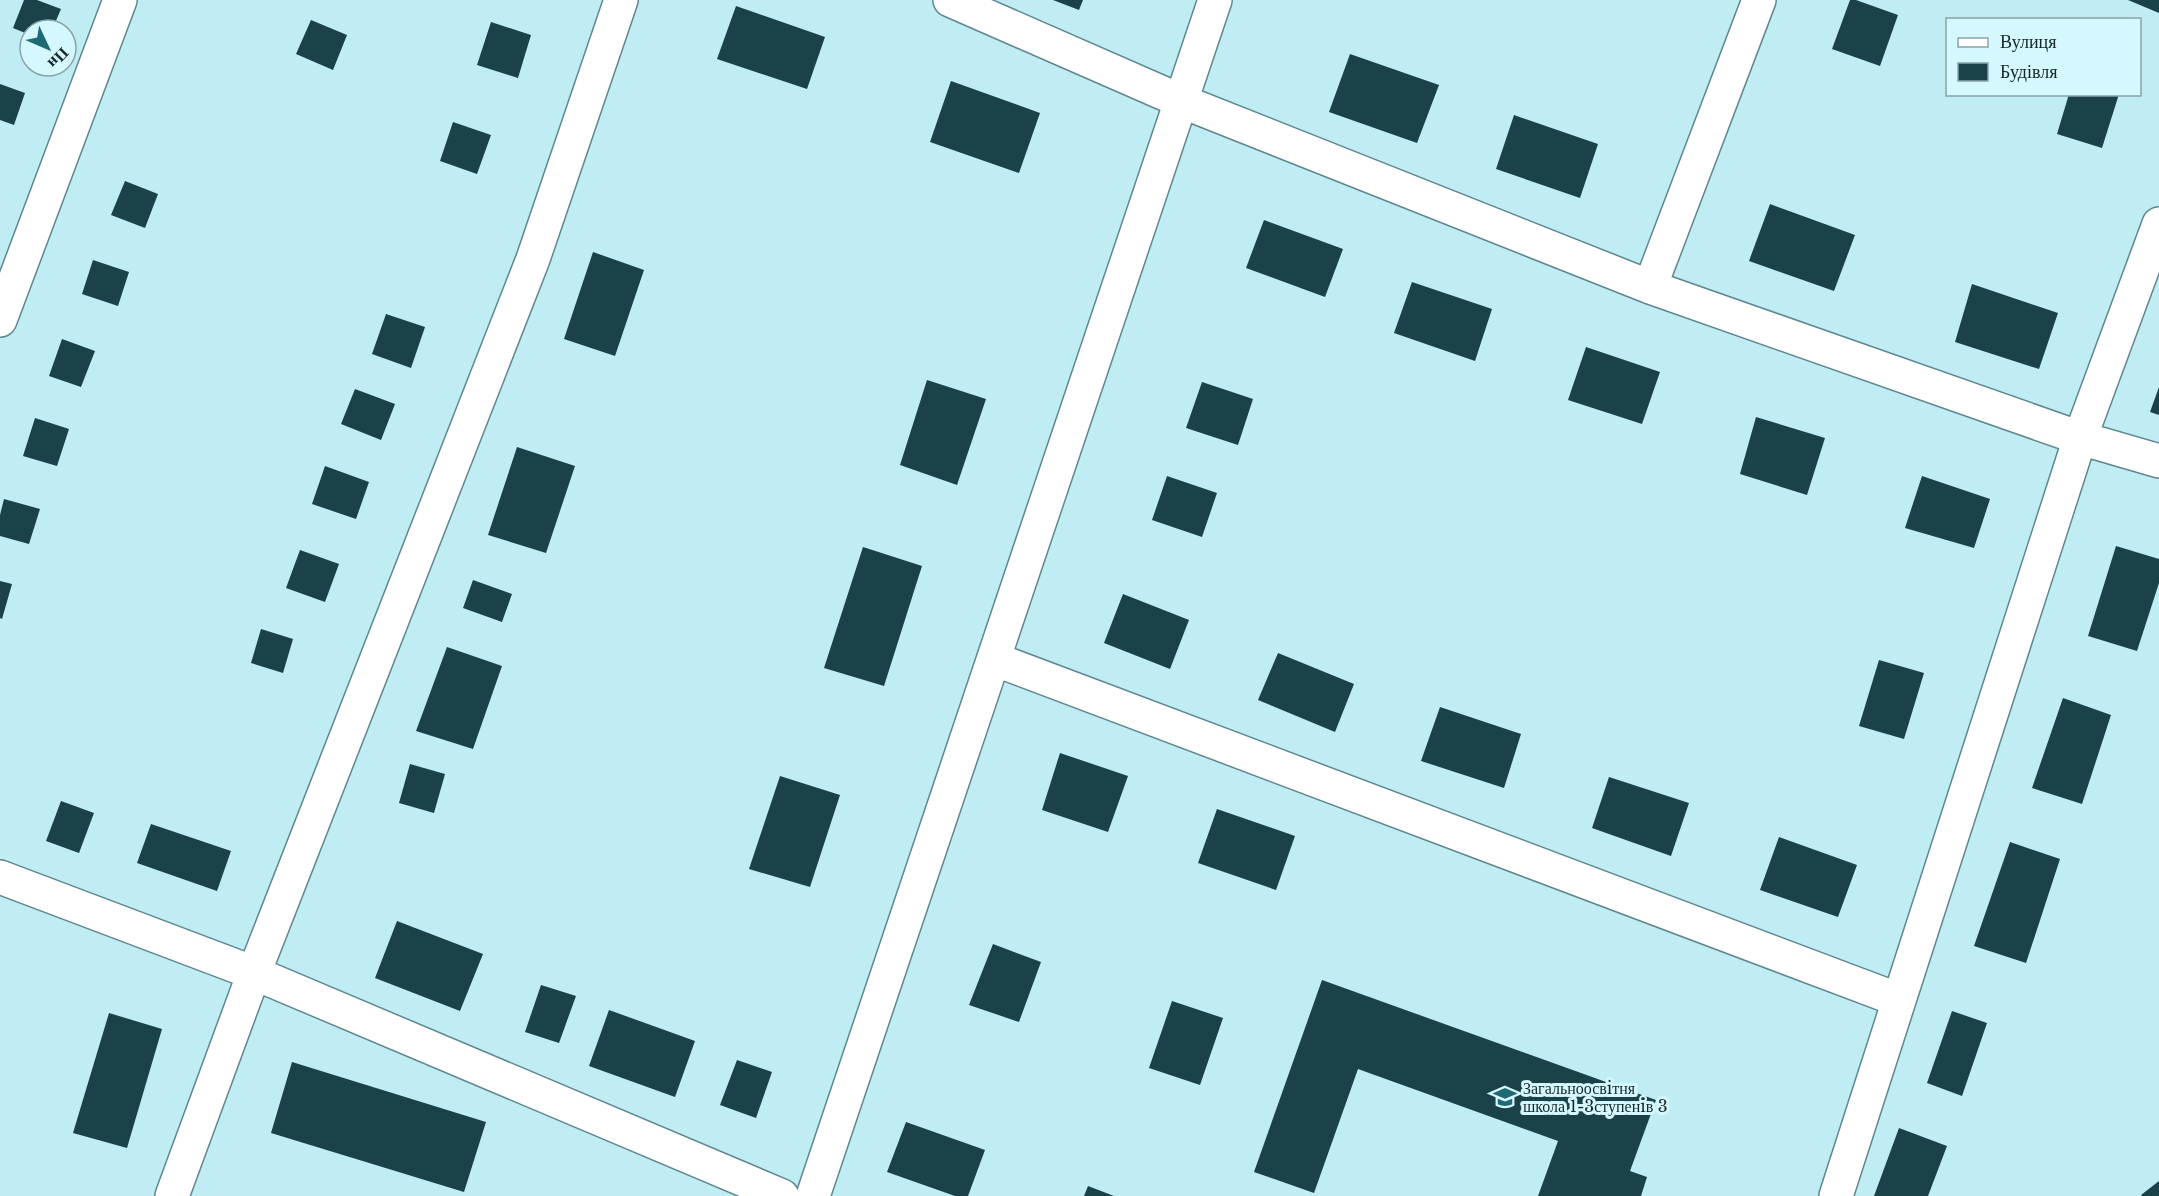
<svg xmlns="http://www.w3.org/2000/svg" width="2159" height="1196" viewBox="0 0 2159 1196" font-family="'Libre Baskerville',serif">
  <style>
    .building { fill: #1b4248 }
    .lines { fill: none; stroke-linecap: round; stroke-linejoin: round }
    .minor-casing { stroke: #5f878f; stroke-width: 36 }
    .minor { stroke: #fff; stroke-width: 33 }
    .labels { text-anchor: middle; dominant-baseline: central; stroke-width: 6; stroke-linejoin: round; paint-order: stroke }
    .poi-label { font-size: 16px; fill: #162729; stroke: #d5f8fe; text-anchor: start }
  </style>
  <rect width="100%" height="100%" fill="#c0ecf4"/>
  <path class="building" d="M 24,0 L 37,0 L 61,9 L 52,30 L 30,30 L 30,35 L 13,28 Z
    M 1053,0 L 1083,0 L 1079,10 Z
    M 1850,0 L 1856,0 L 1898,15 L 1880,66 L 1832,49 Z
    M 2128,0 L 2159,0 L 2159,13 Z
    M 736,6 L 825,37 L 807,89 L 717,59 Z
    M 311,20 L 347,35 L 333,70 L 296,54 Z
    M 491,22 L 531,35 L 518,78 L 477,65 Z
    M 1350,54 L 1439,85 L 1417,143 L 1329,112 Z
    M 951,81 L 1040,113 L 1019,173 L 930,142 Z
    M 0,84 L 25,93 L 14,125 L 0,120 Z
    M 2069,94 L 2119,94 L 2102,148 L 2057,134 Z
    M 1514,115 L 1598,144 L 1580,198 L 1496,169 Z
    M 453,122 L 491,135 L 477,174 L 440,161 Z
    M 125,181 L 158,194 L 145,228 L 111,215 Z
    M 1770,204 L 1855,235 L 1834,291 L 1749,261 Z
    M 1264,220 L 1343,249 L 1325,297 L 1246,268 Z
    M 593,252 L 644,270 L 615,356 L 564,339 Z
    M 93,260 L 129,272 L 118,306 L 82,294 Z
    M 1412,282 L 1492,309 L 1475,361 L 1394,333 Z
    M 1972,284 L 2058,313 L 2039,369 L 1955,342 Z
    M 386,314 L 425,327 L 411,368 L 372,354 Z
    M 62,339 L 95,351 L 81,387 L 49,376 Z
    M 1586,347 L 1660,372 L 1642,424 L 1568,400 Z
    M 927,380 L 986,399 L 957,485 L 900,465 Z
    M 1202,382 L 1253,399 L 1238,445 L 1186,428 Z
    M 2159,387 L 2159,415 L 2150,412 Z
    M 355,389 L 395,404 L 381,440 L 341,424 Z
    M 1756,417 L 1825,438 L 1807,495 L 1740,474 Z
    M 35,418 L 69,429 L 57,466 L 23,456 Z
    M 517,447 L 575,466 L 546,553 L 488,535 Z
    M 325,466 L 369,482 L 356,519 L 312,504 Z
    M 1167,476 L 1217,493 L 1202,537 L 1152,520 Z
    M 1922,476 L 1990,499 L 1974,548 L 1905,528 Z
    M 4,499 L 40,509 L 29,544 L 0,536 L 0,515 Z
    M 2116,546 L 2159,559 L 2159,583 L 2137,651 L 2088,636 Z
    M 863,547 L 922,566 L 884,686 L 824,668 Z
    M 300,550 L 339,564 L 325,602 L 286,588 Z
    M 473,580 L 512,594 L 502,622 L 463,608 Z
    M 0,581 L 12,584 L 2,619 L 0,618 Z
    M 1123,594 L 1189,620 L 1170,669 L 1104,643 Z
    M 261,629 L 293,639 L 283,673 L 251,663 Z
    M 447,647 L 502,666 L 473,749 L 416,731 Z
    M 1278,653 L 1354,684 L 1335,732 L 1258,700 Z
    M 1879,660 L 1924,673 L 1904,739 L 1859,726 Z
    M 2063,698 L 2111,715 L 2082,804 L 2032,788 Z
    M 1440,707 L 1521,734 L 1504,788 L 1421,761 Z
    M 1060,753 L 1128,776 L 1108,832 L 1042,810 Z
    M 410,764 L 445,774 L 434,813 L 399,803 Z
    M 780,776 L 840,795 L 810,887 L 749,869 Z
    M 1609,777 L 1689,803 L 1671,856 L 1592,828 Z
    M 61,801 L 94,813 L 79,853 L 46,841 Z
    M 1217,809 L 1295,836 L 1276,890 L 1198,863 Z
    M 151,824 L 231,851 L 217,891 L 137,863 Z
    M 1779,837 L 1857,865 L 1838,917 L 1760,890 Z
    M 2010,842 L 2060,859 L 2026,963 L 1974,946 Z
    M 397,921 L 483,954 L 460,1011 L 375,978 Z
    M 993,944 L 1041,962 L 1019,1022 L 969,1005 Z
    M 1322,980 L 1656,1100 L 1630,1171 L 1647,1177 L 1641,1196 L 1538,1196 L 1558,1141 L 1358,1069 L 1314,1193 L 1254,1172 Z
    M 541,985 L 576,996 L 559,1043 L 525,1032 Z
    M 1172,1001 L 1223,1018 L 1200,1085 L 1149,1068 Z
    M 609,1010 L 695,1041 L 675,1097 L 589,1066 Z
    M 1952,1011 L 1987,1023 L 1962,1096 L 1927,1083 Z
    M 109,1013 L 162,1029 L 127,1148 L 73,1133 Z
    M 737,1060 L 772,1072 L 756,1118 L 720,1105 Z
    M 292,1062 L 486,1122 L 464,1192 L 271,1133 Z
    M 906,1122 L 985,1150 L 968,1196 L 955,1196 L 887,1172 Z
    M 1899,1128 L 1947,1146 L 1928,1196 L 1874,1196 Z
    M 2159,1181 L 2159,1196 L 2142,1196 L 2141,1195 Z
    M 1088,1186 L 1114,1196 L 1084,1196 Z"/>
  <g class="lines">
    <g class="minor-casing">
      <path id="minor" d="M 950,0 L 1181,101 L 1650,287 L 2080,438 L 2159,461
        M 1650,287 L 1759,0
        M 0,320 L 120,0
        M 994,659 L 1899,1000
        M 0,877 L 254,973 L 782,1196
        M 172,1196 L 254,973 L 533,259 L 621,0
        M 813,1196 L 1215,0
        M 1836,1196 L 2080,438 L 2159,224"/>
    </g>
    <use href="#minor" class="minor"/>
  </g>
  <defs>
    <g id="school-bare" transform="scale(1.8)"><path d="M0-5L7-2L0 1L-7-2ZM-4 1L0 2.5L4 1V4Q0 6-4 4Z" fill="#1f6974" stroke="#d5f8fe" stroke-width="2.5" paint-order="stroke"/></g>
  </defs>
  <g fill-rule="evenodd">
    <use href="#school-bare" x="1505" y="1097"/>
  </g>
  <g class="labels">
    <g class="poi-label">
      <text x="1523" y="1088">Загальноосвiтня<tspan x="1523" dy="18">школа 1-3ступенiв 3</tspan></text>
    </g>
  </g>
  <rect x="1946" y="18" width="195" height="78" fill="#d5f8fe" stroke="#89a4a9" stroke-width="1.5"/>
  <rect x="1958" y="38" width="30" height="9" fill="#ffffff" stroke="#89a4a9" stroke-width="1.5"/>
  <text x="2000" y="48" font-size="18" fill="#162729">Вулиця</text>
  <rect x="1958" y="63" width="30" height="18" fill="#1b4248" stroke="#89a4a9" stroke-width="1.5"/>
  <text x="2000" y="78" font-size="18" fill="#162729">Будівля</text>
  <g transform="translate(48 48) rotate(134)"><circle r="28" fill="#d5f8fe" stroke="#89a4a9" stroke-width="1.5"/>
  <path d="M0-4.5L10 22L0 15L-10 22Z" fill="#1f6974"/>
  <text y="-9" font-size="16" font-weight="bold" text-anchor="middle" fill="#162729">Пн</text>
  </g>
</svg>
